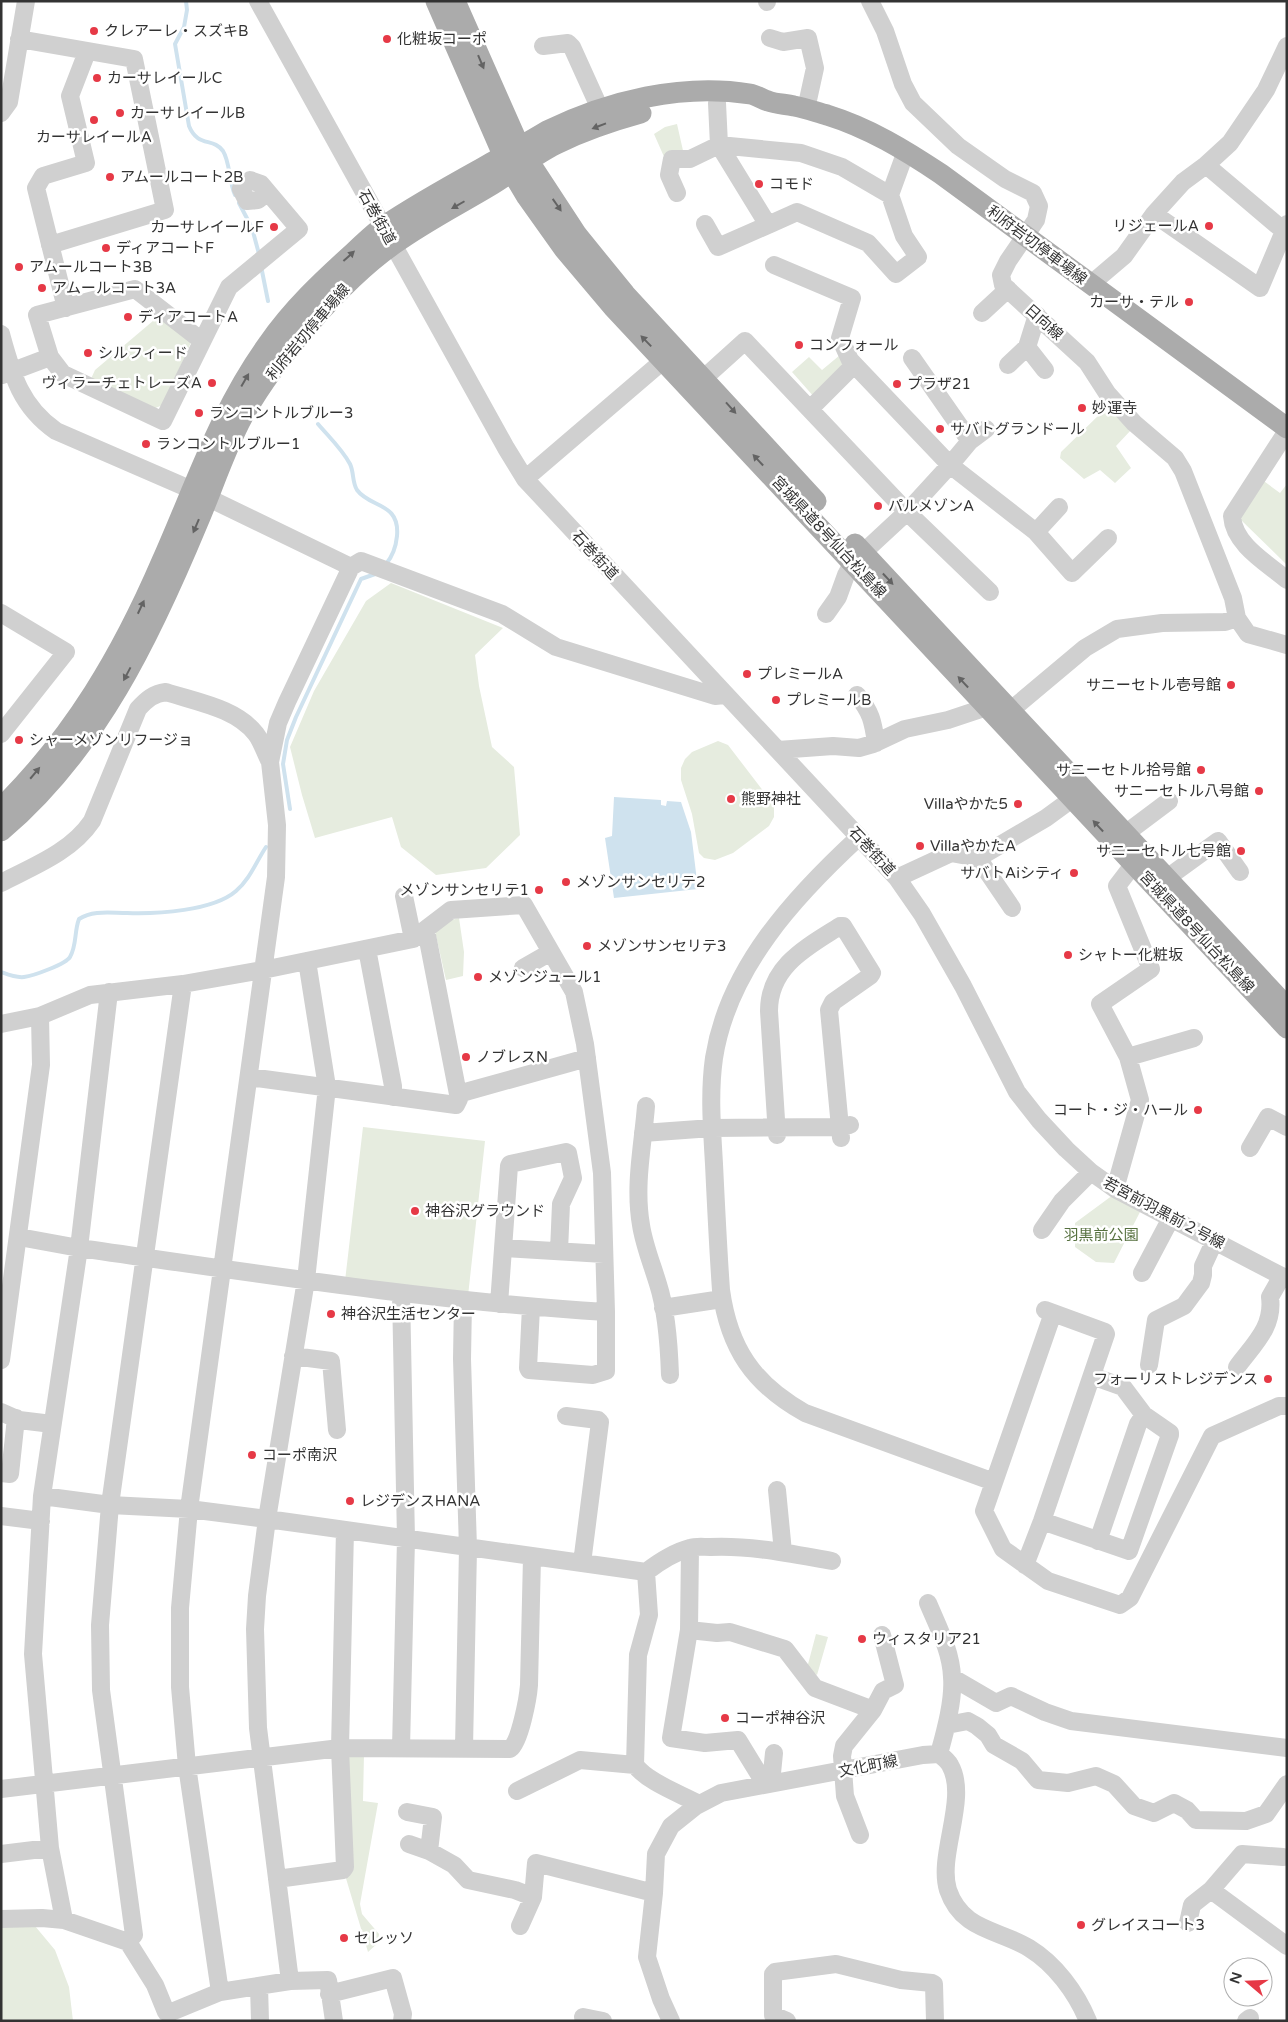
<svg xmlns="http://www.w3.org/2000/svg" width="1288" height="2022" viewBox="0 0 1288 2022" font-family="'Varela Round','Noto Sans JP',sans-serif">
  <style>
    .green { fill: #e6ecdf }
    .water { fill: #cfe2ee }
    .lines { fill: none; stroke-linecap: round; stroke-linejoin: round }
    .stream { stroke: #cfe2ee; stroke-width: 4 }
    .minor { stroke: #d0d0d0; stroke-width: 18 }
    .major { stroke: #ababab; stroke-width: 21 }
    .oneway { fill: #636363 }
    .poi-dot { fill: #e63946; stroke: #fff; stroke-width: 2 }
    .labels { text-anchor: middle; dominant-baseline: central; stroke-width: 5; stroke-linejoin: round; paint-order: stroke }
    .poi-label { font-size: 15px; fill: #333; stroke: #fff; text-anchor: start }
    .street-label { font-size: 15px; fill: #333; stroke: #fff }
    .park-label { font-size: 15px; fill: #56703f; stroke: #fff }
  </style>
  <rect width="100%" height="100%" fill="#fff"/>
  <path class="green" d="M 677,124 L 684,155 L 665,159 L 654,134 L 665,127 Z
    M 160,315 L 193,338 L 163,405 L 153,409 L 90,381 L 95,370 Z
    M 840,355 L 847,365 L 815,398 L 792,372 L 809,357 L 822,370 Z
    M 1113,409 L 1132,429 L 1116,446 L 1131,468 L 1115,483 L 1100,470 L 1084,479 L 1060,458 L 1061,452 L 1100,414 Z
    M 1261,479 L 1280,493 L 1287,484 L 1287,565 L 1241,520 L 1240,514 Z
    M 391,583 L 503,628 L 475,655 L 479,686 L 492,747 L 514,767 L 520,835 L 486,868 L 436,875 L 401,847 L 392,817 L 315,838 L 302,795 L 290,747 L 314,691 L 366,601 Z
    M 718,741 L 728,745 L 774,805 L 774,817 L 769,826 L 733,853 L 715,860 L 704,858 L 699,853 L 692,814 L 681,780 L 681,768 L 685,759 L 692,752 Z
    M 459,918 L 464,952 L 463,976 L 446,980 L 435,931 L 448,921 Z
    M 363,1127 L 485,1141 L 468,1296 L 345,1281 Z
    M 1113,1195 L 1140,1212 L 1114,1263 L 1096,1262 L 1075,1247 L 1075,1223 Z
    M 816,1634 L 828,1637 L 817,1675 L 807,1668 Z
    M 346,1754 L 364,1754 L 363,1801 L 378,1803 L 360,1904 L 362,1914 L 379,1934 L 378,1943 L 368,1952 L 345,1875 Z
    M 1,1926 L 35,1926 L 55,1950 L 69,1987 L 73,2021 L 1,2021 Z"/>
  <path class="water" d="M 614,797 L 661,800 L 661,805 L 666,806 L 667,801 L 681,802 L 691,832 L 698,889 L 614,898 L 605,838 L 612,836 Z"/>
  <g class="lines">
    <path class="stream" d="M 186,1 L 187,10 L 184,27 L 175,44 L 189,126 C 198,148 213,137 223,151 C 230,162 229,182 235,195
      M 239,203 L 252,228 L 259,254
      M 261,266 L 268,301
      M 318,424 C 329,437 342,449 350,464 C 354,472 352,482 357,490 C 370,508 400,502 397,536 C 396,546 392,557 386,564
      M 290,809 L 283,764 L 287,740 L 296,717 L 361,579 L 378,573
      M 1,972 C 9,975 16,978 24,977 C 33,976 66,964 70,957 C 77,945 74,932 79,919 C 93,910 110,913 127,913 C 157,914 213,911 236,891 C 250,879 256,862 266,847"/>
    <path class="minor" d="M 258,1 L 506,448 L 525,479 L 897,878 L 922,914 L 963,986 L 1017,1092 L 1039,1120 L 1066,1149 L 1091,1172 L 1115,1189 L 1287,1279
      M 767,1 L 767,2
      M 870,1 L 885,31 L 903,84 L 913,103 L 958,146 L 1005,179 L 1033,193 L 1039,206 L 1036,220 L 1008,261 L 1001,275 L 1003,285 L 1087,362 L 1107,393 L 1134,423 L 1175,458 L 1183,471 L 1233,598 L 1237,618 L 1248,634 L 1287,645
      M 770,38 L 783,42 L 808,38 L 815,68 L 806,109
      M 19,39 L 134,59 L 165,210 L 50,245
      M 543,46 L 568,43 L 572,47 L 600,109
      M 717,103 L 719,145 L 768,225 L 797,212 L 868,243 L 896,274 L 918,257 L 904,236 L 890,195 L 906,151
      M 1,113 L 9,102 L 26,1
      M 1206,165 L 1284,231
      M 677,193 L 669,175 L 672,159 L 690,159 L 719,145 L 801,153 L 842,167 L 890,195
      M 1154,214 L 1260,288 L 1287,224
      M 705,224 L 718,247 L 768,225
      M 774,265 L 852,298 L 840,338 L 850,360 L 950,465 L 1036,532 L 1072,573 L 1108,538
      M 1091,284 L 1124,256 L 1154,214 L 1183,182 L 1206,165 L 1230,143 L 1266,90 L 1287,46
      M 66,308 L 36,188 L 43,176 L 86,163 L 70,96 L 87,52
      M 982,313 L 1008,289
      M 1037,315 L 1027,347 L 1045,370
      M 1,334 C 12,374 20,406 56,431 L 192,490 L 351,567 L 287,702 L 278,723 L 270,762 L 277,825 L 276,877 L 189,1509 L 180,1608 L 180,1687 L 187,1766 L 220,1992
      M 202,341 L 135,289 L 37,315 L 50,357 L 63,374 L 163,421 L 229,287 L 299,229 L 261,184 L 250,180 L 241,189 L 247,201 L 258,200 L 267,193
      M 912,358 L 970,441
      M 1008,365 L 1027,347
      M 2,375 L 50,357
      M 704,378 L 745,341 L 907,512 L 990,592
      M 810,409 L 854,365
      M 1287,431 L 1232,516 C 1234,545 1267,563 1287,580
      M 525,479 L 664,360
      M 1036,532 L 1059,507
      M 351,567 L 361,561 L 502,614 L 556,647 L 715,696 L 725,695
      M 1,613 L 66,652 L 1,734
      M 826,614 L 838,597 L 846,575 L 853,562 L 907,512 L 950,465 L 970,441 L 986,429
      M 857,695 C 871,712 873,721 876,743
      M 1011,710 L 1085,648 L 1117,629 L 1162,623 L 1225,622 L 1237,618
      M 778,750 L 833,746 L 859,748 L 873,744 L 905,729 L 948,720 L 987,707
      M 1125,834 L 1169,801
      M 859,837 C 795,896 728,968 714,1058 C 709,1093 712,1129 714,1164 C 716,1206 718,1248 721,1290 C 729,1348 753,1384 805,1413 L 994,1482
      M 978,858 L 1046,818 L 1072,799
      M 897,878 L 951,853 L 978,858 L 1012,908
      M 1167,878 L 1218,841 L 1240,872
      M 1,883 C 34,866 71,852 92,821 L 138,709 C 147,699 153,694 166,692 C 196,702 236,708 256,734 C 262,742 265,753 270,762
      M 404,896 L 413,939
      M 426,930 L 458,1094 L 587,1058
      M 367,949 L 393,1086 L 393,1097
      M 523,968 L 551,952
      M 109,992 L 79,1248 C 254,1273 429,1301 606,1312
      M 1,1024 L 40,1016 L 90,995 L 183,984 L 263,970 L 413,939 L 451,910 L 524,905 L 574,992 L 585,1044 L 602,1173 L 606,1312 L 606,1371 L 593,1375 L 529,1370 L 528,1368 L 531,1307
      M 1128,1057 L 1194,1038
      M 249,1077 L 456,1105 L 459,1099 L 458,1094
      M 646,1106 C 643,1145 634,1185 641,1225 C 644,1245 652,1264 658,1284 C 667,1312 669,1345 670,1375
      M 643,1133 L 712,1128 L 839,1127 L 850,1125
      M 777,1135 L 769,1011 C 769,966 807,947 840,926 L 843,926 L 872,973 L 870,976 L 833,1002 L 829,1010 L 841,1138
      M 1250,1148 L 1268,1117 L 1287,1127
      M 1115,1189 L 1140,1100 L 1128,1057 L 1100,1004 L 1151,969 L 1117,886 L 1133,865
      M 1042,1230 L 1062,1201 L 1091,1172
      M 19,1237 L 79,1248 L 42,1496 L 110,1505 L 189,1509 L 267,1519 L 306,1280 L 327,1087 L 307,961
      M 503,1248 L 604,1254
      M 1142,1273 L 1171,1218
      M 401,1293 L 406,1539 L 401,1748
      M 463,1301 L 462,1359 L 468,1548 L 464,1748
      M 499,1304 L 509,1166 L 510,1164 L 566,1152 L 568,1153 L 573,1178 L 561,1204 L 559,1251
      M 663,1308 L 722,1299
      M 1053,1313 L 984,1511 L 1003,1549 L 1048,1581 L 1120,1605 L 1130,1598 L 1212,1436 L 1279,1406 L 1287,1406
      M 293,1356 L 331,1361 L 337,1430
      M 1,1360 L 41,1065 L 40,1016
      M 1149,1365 L 1156,1320 L 1184,1306 L 1201,1283 L 1203,1275 L 1203,1266 L 1215,1240
      M 1237,1367 C 1254,1344 1274,1327 1270,1297 L 1282,1276
      M 1,1412 L 19,1420 L 52,1424
      M 566,1416 L 598,1420 L 600,1422 L 582,1563
      M 1,1473 L 10,1474 L 16,1418
      M 777,1490 L 783,1552
      M 42,1496 L 33,1654 L 50,1848 L 64,1920 L 128,1942 L 155,1985 L 166,2012 L 169,2013 L 220,1992 L 290,1981 L 328,1980 L 334,2021
      M 1,1516 L 41,1521
      M 1042,1521 L 1129,1551 L 1170,1435 L 1170,1433 L 1144,1415 L 1123,1387 L 1092,1376
      M 1098,1541 L 1138,1424 L 1144,1415
      M 690,1548 L 689,1630 L 671,1738 L 705,1743 L 738,1740 L 765,1784
      M 1025,1565 L 1042,1521 L 1106,1334 L 1105,1332 L 1045,1310
      M 646,1572 L 649,1615 L 638,1655 L 635,1765 C 647,1782 681,1794 699,1804
      M 928,1603 C 938,1627 951,1651 952,1677 C 954,1700 945,1732 939,1754
      M 689,1630 L 717,1633 L 730,1632 L 785,1649 L 815,1688 L 873,1710 L 844,1746 L 842,1756 L 845,1796 L 860,1835
      M 953,1678 L 996,1703 L 1011,1696 L 1045,1712 L 1071,1721 L 1287,1748
      M 873,1710 L 883,1691 L 895,1685 L 882,1635
      M 947,1725 L 968,1721 L 977,1726 L 988,1735 L 994,1745 L 1022,1761 L 1038,1780 L 1068,1783 L 1096,1776 L 1114,1784 L 1134,1806 L 1154,1813 L 1174,1803 L 1187,1810 L 1196,1820 L 1246,1821 L 1266,1814 L 1287,1784
      M 771,1783 L 774,1753
      M 1,1789 L 340,1748 L 510,1749 C 520,1742 528,1698 529,1685 L 532,1557
      M 517,1791 L 580,1760 L 635,1765
      M 407,1812 L 433,1817 L 429,1851
      M 409,1844 L 429,1851 L 454,1865 L 468,1880 L 515,1890 L 533,1897
      M 1,1854 L 50,1848
      M 277,1879 L 343,1870 L 345,1867 L 340,1748 L 345,1530
      M 1211,1890 L 1287,1946
      M 1,1919 L 42,1918 L 64,1920
      M 1188,1923 L 1192,1905 L 1211,1890 L 1242,1854 L 1283,1857
      M 520,1926 L 533,1897 L 536,1863 L 654,1893
      M 128,1942 L 134,1935 L 101,1690 L 100,1625 L 110,1505 L 183,984
      M 290,1981 L 258,1728 L 255,1629 L 257,1596 L 267,1519 L 646,1572 C 659,1562 675,1552 690,1548 C 696,1546 703,1547 710,1547 C 751,1545 792,1554 832,1561
      M 259,1986 L 260,2021
      M 329,1994 L 393,1978 L 403,2014 L 402,2021
      M 583,2017 L 603,2021
      M 671,2021 L 661,1999 L 647,1957 L 654,1893 L 656,1854 L 671,1826 L 696,1806 L 721,1793 L 923,1755 L 939,1754 C 943,1757 948,1761 950,1765 C 969,1798 937,1855 948,1890 C 962,1931 998,1929 1029,1948 C 1055,1964 1076,1992 1088,2021
      M 787,2021 L 773,2015 L 773,1974 L 775,1972 L 836,1964 L 901,1980 L 932,1983 L 934,1984 L 935,2021
      M 1246,2021 L 1250,2018"/>
    <path class="major" d="M 436,1 L 504,157 L 512,172 L 527,197 L 564,249 L 613,307 L 1287,1028
      M 455,1 L 520,148 L 577,235 L 625,294 L 816,501
      M 855,544 L 1287,1007
      M 1,808 C 74,736 122,654 162,561 C 195,487 220,410 268,344 C 292,309 323,280 354,252 C 364,243 373,233 384,226 C 436,191 494,163 547,131 C 609,101 682,83 750,94 C 756,95 762,99 768,101 C 776,104 785,104 794,106 C 805,108 816,112 827,115 C 869,128 905,150 941,174 L 1287,428
      M 1,831 C 97,750 151,635 198,522 C 213,487 225,449 243,416 C 275,359 341,281 394,244 C 426,221 460,204 493,184 C 514,171 534,155 556,144 C 583,131 612,121 641,113"/>
  </g>
  <defs><path id="oneway-solid" d="M-6-.8H1V-3.2L6.5 0L1 3.2V.8H-6Z" transform="scale(1.25)"/></defs>
  <g class="oneway">
    <use href="#oneway-solid" transform="translate(481 62) rotate(67)"/>
    <use href="#oneway-solid" transform="translate(599 126) rotate(159)"/>
    <use href="#oneway-solid" transform="translate(458 205) rotate(150)"/>
    <use href="#oneway-solid" transform="translate(557 205) rotate(55)"/>
    <use href="#oneway-solid" transform="translate(349 256) rotate(-42)"/>
    <use href="#oneway-solid" transform="translate(646 341) rotate(-134)"/>
    <use href="#oneway-solid" transform="translate(245 380) rotate(-60)"/>
    <use href="#oneway-solid" transform="translate(731 408) rotate(48)"/>
    <use href="#oneway-solid" transform="translate(758 460) rotate(-133)"/>
    <use href="#oneway-solid" transform="translate(196 526) rotate(113)"/>
    <use href="#oneway-solid" transform="translate(888 579) rotate(47)"/>
    <use href="#oneway-solid" transform="translate(141 607) rotate(-65)"/>
    <use href="#oneway-solid" transform="translate(127 674) rotate(118)"/>
    <use href="#oneway-solid" transform="translate(963 682) rotate(-133)"/>
    <use href="#oneway-solid" transform="translate(35 773) rotate(-50)"/>
    <use href="#oneway-solid" transform="translate(1098 826) rotate(-133)"/>
  </g>
  <g class="poi-dot">
    <circle cx="94" cy="31" r="5"/>
    <circle cx="387" cy="39" r="5"/>
    <circle cx="97" cy="78" r="5"/>
    <circle cx="120" cy="113" r="5"/>
    <circle cx="94" cy="120" r="5"/>
    <circle cx="110" cy="177" r="5"/>
    <circle cx="759" cy="184" r="5"/>
    <circle cx="1209" cy="226" r="5"/>
    <circle cx="274" cy="227" r="5"/>
    <circle cx="106" cy="248" r="5"/>
    <circle cx="19" cy="267" r="5"/>
    <circle cx="42" cy="288" r="5"/>
    <circle cx="1189" cy="302" r="5"/>
    <circle cx="128" cy="317" r="5"/>
    <circle cx="799" cy="345" r="5"/>
    <circle cx="88" cy="353" r="5"/>
    <circle cx="212" cy="383" r="5"/>
    <circle cx="897" cy="384" r="5"/>
    <circle cx="1082" cy="408" r="5"/>
    <circle cx="199" cy="413" r="5"/>
    <circle cx="940" cy="429" r="5"/>
    <circle cx="146" cy="444" r="5"/>
    <circle cx="878" cy="506" r="5"/>
    <circle cx="747" cy="674" r="5"/>
    <circle cx="1231" cy="685" r="5"/>
    <circle cx="776" cy="700" r="5"/>
    <circle cx="19" cy="740" r="5"/>
    <circle cx="1201" cy="770" r="5"/>
    <circle cx="1259" cy="791" r="5"/>
    <circle cx="731" cy="799" r="5"/>
    <circle cx="1018" cy="804" r="5"/>
    <circle cx="920" cy="846" r="5"/>
    <circle cx="1241" cy="851" r="5"/>
    <circle cx="1074" cy="873" r="5"/>
    <circle cx="566" cy="882" r="5"/>
    <circle cx="539" cy="890" r="5"/>
    <circle cx="587" cy="946" r="5"/>
    <circle cx="1068" cy="955" r="5"/>
    <circle cx="478" cy="977" r="5"/>
    <circle cx="466" cy="1057" r="5"/>
    <circle cx="1198" cy="1110" r="5"/>
    <circle cx="415" cy="1211" r="5"/>
    <circle cx="331" cy="1314" r="5"/>
    <circle cx="1268" cy="1379" r="5"/>
    <circle cx="252" cy="1455" r="5"/>
    <circle cx="350" cy="1501" r="5"/>
    <circle cx="862" cy="1639" r="5"/>
    <circle cx="725" cy="1718" r="5"/>
    <circle cx="1081" cy="1925" r="5"/>
    <circle cx="344" cy="1938" r="5"/>
  </g>
  <g class="labels">
    <g class="poi-label">
      <text x="104" y="31">クレアーレ・スズキB</text>
      <text x="397" y="39">化粧坂コーポ</text>
      <text x="107" y="78">カーサレイールC</text>
      <text x="130" y="113">カーサレイールB</text>
      <text x="94" y="137" text-anchor="middle">カーサレイールA</text>
      <text x="120" y="177">アムールコート2B</text>
      <text x="769" y="184">コモド</text>
      <text x="1199" y="226" text-anchor="end">リジェールA</text>
      <text x="264" y="227" text-anchor="end">カーサレイールF</text>
      <text x="116" y="248">ディアコートF</text>
      <text x="29" y="267">アムールコート3B</text>
      <text x="52" y="288">アムールコート3A</text>
      <text x="1179" y="302" text-anchor="end">カーサ・テル</text>
      <text x="138" y="317">ディアコートA</text>
      <text x="809" y="345">コンフォール</text>
      <text x="98" y="353">シルフィード</text>
      <text x="202" y="383" text-anchor="end">ヴィラーチェトレーズA</text>
      <text x="907" y="384">プラザ21</text>
      <text x="1092" y="408">妙運寺</text>
      <text x="209" y="413">ランコントルブルー3</text>
      <text x="950" y="429">サバトグランドール</text>
      <text x="156" y="444">ランコントルブルー1</text>
      <text x="888" y="506">パルメゾンA</text>
      <text x="757" y="674">プレミールA</text>
      <text x="1221" y="685" text-anchor="end">サニーセトル壱号館</text>
      <text x="786" y="700">プレミールB</text>
      <text x="29" y="740">シャーメゾンリフージョ</text>
      <text x="1191" y="770" text-anchor="end">サニーセトル拾号館</text>
      <text x="1249" y="791" text-anchor="end">サニーセトル八号館</text>
      <text x="741" y="799">熊野神社</text>
      <text x="1008" y="804" text-anchor="end">Villaやかた5</text>
      <text x="930" y="846">VillaやかたA</text>
      <text x="1231" y="851" text-anchor="end">サニーセトル七号館</text>
      <text x="1064" y="873" text-anchor="end">サバトAiシティ</text>
      <text x="576" y="882">メゾンサンセリテ2</text>
      <text x="529" y="890" text-anchor="end">メゾンサンセリテ1</text>
      <text x="597" y="946">メゾンサンセリテ3</text>
      <text x="1078" y="955">シャトー化粧坂</text>
      <text x="488" y="977">メゾンジュール1</text>
      <text x="476" y="1057">ノブレスN</text>
      <text x="1188" y="1110" text-anchor="end">コート・ジ・ハール</text>
      <text x="425" y="1211">神谷沢グラウンド</text>
      <text x="341" y="1314">神谷沢生活センター</text>
      <text x="1258" y="1379" text-anchor="end">フォーリストレジデンス</text>
      <text x="262" y="1455">コーポ南沢</text>
      <text x="360" y="1501">レジデンスHANA</text>
      <text x="872" y="1639">ウィスタリア21</text>
      <text x="735" y="1718">コーポ神谷沢</text>
      <text x="1091" y="1925">グレイスコート3</text>
      <text x="354" y="1938">セレッソ</text>
    </g>
    <g class="street-label">
      <text transform="translate(377 217) rotate(61)">石巻街道</text>
      <text transform="translate(1037 245) rotate(37)">利府岩切停車場線</text>
      <text transform="translate(1044 322) rotate(42)">日向線</text>
      <text transform="translate(308 332) rotate(-50)">利府岩切停車場線</text>
      <text transform="translate(829 537) rotate(47)">宮城県道8号仙台松島線</text>
      <text transform="translate(595 555) rotate(47)">石巻街道</text>
      <text transform="translate(872 851) rotate(47)">石巻街道</text>
      <text transform="translate(1197 932) rotate(47)">宮城県道8号仙台松島線</text>
      <text transform="translate(1164 1213) rotate(28)">若宮前羽黒前２号線</text>
      <text transform="translate(868 1766) rotate(-11)">文化町線</text>
    </g>
    <g class="park-label">
      <text x="1101" y="1235">羽黒前公園</text>
    </g>
  </g>
  <rect width="1288" height="2022" fill="none" stroke="#333333" stroke-width="5"/>
  <g transform="translate(1248 1982) rotate(289)"><circle r="24" fill="#ffffff" stroke="#adadad"/>
  <path d="M0-4L9 19L0 12L-9 19Z" fill="#e63946"/>
  <text y="-8" font-size="14" font-weight="bold" text-anchor="middle" fill="#333333">N</text>
  </g>
</svg>
